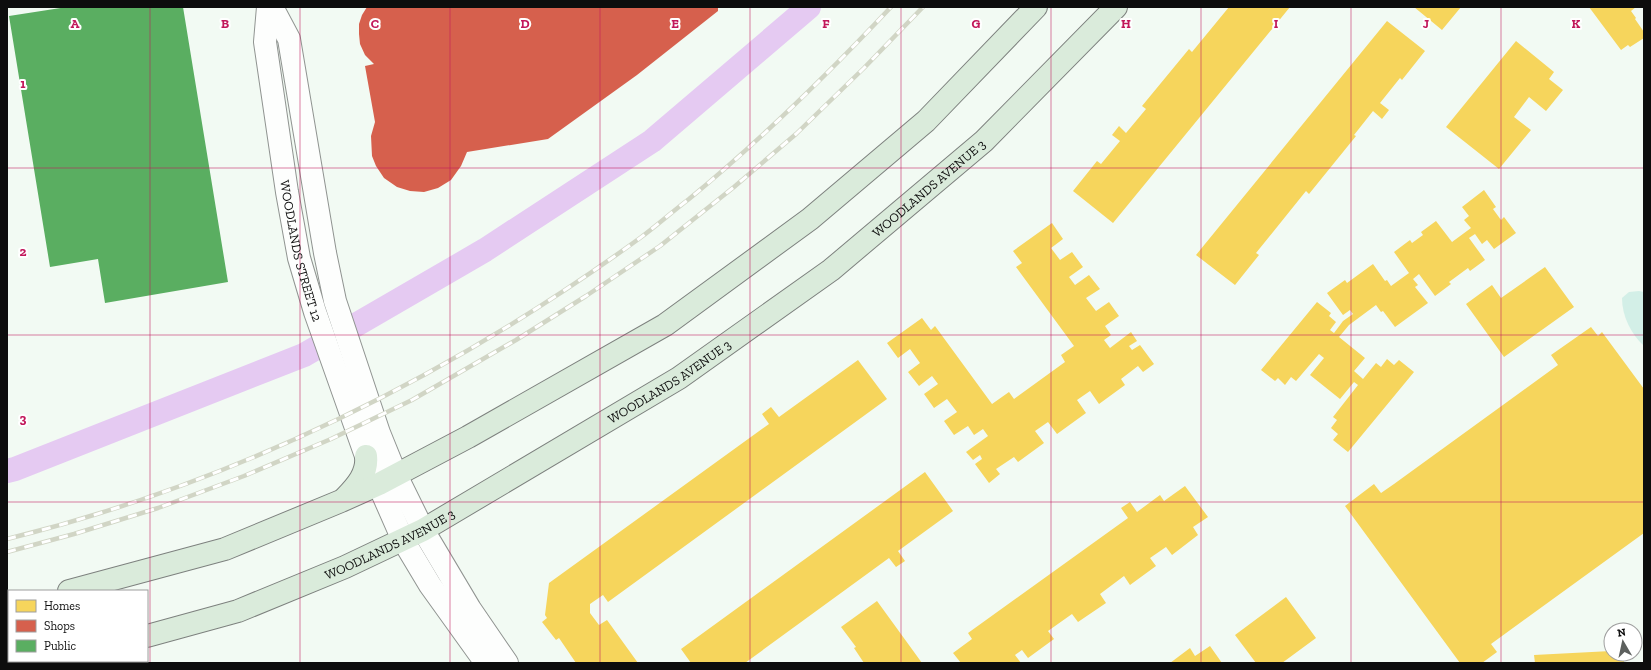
<svg xmlns="http://www.w3.org/2000/svg" width="1651" height="670" viewBox="0 0 1651 670" font-family="'Zilla Slab',serif">
  <style>
    .green { fill: #d3efe7 }
    .homes { fill: #f6d55c }
    .shops { fill: #d6604d }
    .public { fill: #5aae61 }
    .lines { fill: none; stroke-linecap: round; stroke-linejoin: round }
    .canal { stroke: #e5caf2; stroke-width: 24 }
    .minor-casing { stroke: #909491; stroke-width: 24 }
    .major-casing { stroke: #7d817e; stroke-width: 24 }
    .minor { stroke: #fdfefd; stroke-width: 22 }
    .major { stroke: #daebdb; stroke-width: 22 }
    .rail-casing { stroke: #d1d5c5; stroke-width: 4.5 }
    .rail { stroke: #fff; stroke-width: 3; stroke-dasharray: 9; stroke-linecap: butt }
    .grid { fill: none; stroke: #c2185b; stroke-width: 1; stroke-opacity: 0.55 }
    .labels { text-anchor: middle; dominant-baseline: central; stroke-width: 4; stroke-linejoin: round; paint-order: stroke }
    .street-label { font-size: 13px; fill: #0d0d0d; stroke: #fff }
    .grid-label { font-size: 13px; text-anchor: middle; font-weight: bold; fill: #c2185b; stroke: #fff; stroke-width: 4; stroke-linejoin: round; paint-order: stroke }
  </style>
  <rect width="100%" height="100%" fill="#f2faf3"/>
  <path class="green" d="M 1639,291 L 1644,292 L 1644,346 C 1631,334 1622,316 1622,298 L 1629,292 Z"/>
  <path class="homes" d="M 1229,7 L 1290,7 L 1113,223 L 1073,191 L 1097,161 L 1101,164 L 1120,141 L 1112,135 L 1119,126 L 1126,133 L 1146,109 L 1142,106 L 1189,49 L 1192,52 Z
    M 1414,7 L 1461,7 L 1442,30 Z
    M 1589,7 L 1636,7 L 1631,11 L 1636,18 L 1635,19 L 1644,32 L 1644,38 L 1630,47 L 1628,45 L 1621,50 Z
    M 1387,21 L 1425,51 L 1402,80 L 1400,78 L 1380,103 L 1389,110 L 1382,119 L 1373,111 L 1354,135 L 1356,136 L 1309,194 L 1306,191 L 1256,253 L 1259,255 L 1235,285 L 1196,255 Z
    M 1516,41 L 1554,72 L 1549,79 L 1563,90 L 1546,111 L 1529,97 L 1514,117 L 1531,130 L 1499,169 L 1446,127 Z
    M 1484,190 L 1496,207 L 1493,209 L 1501,220 L 1504,217 L 1516,233 L 1494,249 L 1487,240 L 1482,244 L 1475,234 L 1469,238 L 1485,260 L 1470,271 L 1468,268 L 1449,282 L 1451,284 L 1435,296 L 1419,274 L 1413,279 L 1418,285 L 1415,287 L 1428,303 L 1395,327 L 1383,311 L 1381,312 L 1376,305 L 1349,325 L 1339,337 L 1365,358 L 1354,371 L 1363,379 L 1376,363 L 1381,367 L 1387,359 L 1394,365 L 1399,360 L 1414,372 L 1348,452 L 1333,440 L 1338,434 L 1331,428 L 1337,420 L 1333,417 L 1358,385 L 1354,382 L 1340,399 L 1310,375 L 1324,358 L 1319,354 L 1296,381 L 1291,377 L 1285,385 L 1278,378 L 1275,381 L 1261,370 L 1317,302 L 1331,313 L 1329,316 L 1336,322 L 1330,330 L 1334,333 L 1343,321 L 1353,314 L 1350,310 L 1343,315 L 1327,293 L 1345,280 L 1347,283 L 1373,264 L 1385,281 L 1387,280 L 1391,286 L 1409,273 L 1394,252 L 1410,240 L 1412,243 L 1423,235 L 1421,232 L 1436,221 L 1452,242 L 1471,228 L 1464,220 L 1469,216 L 1462,207 Z
    M 1052,223 L 1063,239 L 1051,248 L 1060,260 L 1072,252 L 1083,267 L 1069,277 L 1075,285 L 1089,275 L 1100,289 L 1086,298 L 1096,311 L 1109,302 L 1119,316 L 1105,326 L 1111,335 L 1104,340 L 1110,348 L 1131,332 L 1137,341 L 1129,346 L 1132,350 L 1140,345 L 1154,364 L 1143,372 L 1138,366 L 1121,379 L 1125,385 L 1099,404 L 1090,391 L 1077,400 L 1086,413 L 1057,434 L 1048,422 L 1035,431 L 1044,443 L 1018,462 L 1014,457 L 996,469 L 1000,474 L 989,483 L 975,464 L 982,459 L 980,455 L 973,460 L 966,452 L 988,436 L 983,429 L 974,435 L 968,426 L 954,435 L 944,421 L 957,412 L 947,399 L 934,408 L 924,394 L 938,384 L 932,376 L 919,386 L 908,372 L 920,363 L 910,349 L 898,358 L 887,343 L 922,318 L 931,330 L 935,326 L 992,404 L 1009,392 L 1014,399 L 1065,362 L 1061,355 L 1074,346 L 1016,267 L 1022,263 L 1013,251 Z
    M 1545,267 L 1574,307 L 1504,357 L 1466,304 L 1492,285 L 1501,298 Z
    M 1591,327 L 1598,336 L 1602,332 L 1644,389 L 1644,533 L 1491,644 L 1497,652 L 1482,663 L 1460,663 L 1345,506 L 1374,484 L 1381,493 L 1394,484 L 1558,365 L 1551,355 Z
    M 858,360 L 887,399 L 608,602 L 603,595 L 590,604 L 590,613 L 599,625 L 607,620 L 638,663 L 576,663 L 559,638 L 556,640 L 542,622 L 547,618 L 545,615 L 549,583 L 769,424 L 762,414 L 771,407 L 779,417 Z
    M 925,472 L 953,511 L 898,551 L 905,561 L 896,567 L 889,558 L 745,663 L 691,663 L 681,649 Z
    M 1185,486 L 1208,517 L 1193,527 L 1198,535 L 1172,555 L 1166,547 L 1150,558 L 1156,566 L 1130,585 L 1124,576 L 1100,594 L 1106,603 L 1078,622 L 1072,614 L 1048,631 L 1054,639 L 1028,658 L 1022,650 L 1015,655 L 1021,663 L 961,663 L 953,653 L 972,639 L 968,633 L 1128,518 L 1121,508 L 1130,502 L 1137,512 L 1160,495 L 1164,501 Z
    M 1286,597 L 1316,638 L 1282,663 L 1256,663 L 1235,635 Z
    M 877,601 L 922,663 L 864,663 L 854,648 L 856,647 L 841,627 Z
    M 1210,646 L 1222,663 L 1170,663 L 1190,648 L 1195,656 Z
    M 1611,651 L 1611,654 L 1624,654 L 1624,663 L 1535,663 L 1534,655 Z"/>
  <path class="shops" d="M 367,7 L 718,7 L 718,11 L 637,75 L 548,139 L 467,152 L 461,166 L 451,180 L 438,188 L 424,192 L 410,191 L 397,187 L 384,178 L 376,166 L 372,156 L 371,136 L 375,122 L 365,66 L 374,64 L 365,55 L 360,44 L 359,34 L 359,24 L 362,15 Z"/>
  <path class="public" d="M 67,7 L 183,7 L 228,282 L 105,303 L 98,259 L 50,267 L 9,16 Z"/>
  <g class="lines">
    <path class="canal" d="M 7,471 L 15,469 L 304,355 L 485,250 L 652,141 L 809,7"/>
    <g class="minor-casing">
      <g id="minor">
        <path id="s1" d="M 268,7 L 265,42 L 287,192 L 299,258 L 315,312 L 366,456 L 403,540 L 430,585 L 486,663"/>
        <path d="M 272,7 L 289,39 L 325,253 L 335,301 L 379,433 L 396,475 L 423,530 L 470,609 L 507,663"/>
      </g>
    </g>
    <g class="major-casing">
      <g id="major">
        <path d="M 345,498 C 357,486 368,473 366,456"/>
        <path d="M 69,591 L 225,549 L 341,501 L 379,484 L 468,437 L 665,325 L 810,219 L 926,121 L 1036,7"/>
        <path d="M 7,607 L 9,606"/>
        <path id="s2" d="M 147,636 L 238,611 L 345,567 L 423,530 L 679,378 L 831,270 L 984,141 L 1116,7"/>
        <path d="M 38,663 L 48,661"/>
      </g>
    </g>
    <use href="#minor" class="minor"/>
    <use href="#major" class="major"/>
    <g class="rail-casing">
      <path id="rail" d="M 7,539 C 235,483 450,376 640,238 C 656,226 672,212 689,199 C 761,140 827,75 891,7
        M 7,552 L 74,534 L 158,508 L 244,476 L 331,439 L 412,400 L 516,340 L 586,296 L 660,246 L 734,187 L 796,134 L 864,68 L 923,7"/>
    </g>
    <use href="#rail" class="rail"/>
  </g>
  <path class="grid" d="M 150,7 L 150,663M 300,7 L 300,663M 450,7 L 450,663M 600,7 L 600,663M 750,7 L 750,663M 901,7 L 901,663M 1051,7 L 1051,663M 1201,7 L 1201,663M 1351,7 L 1351,663M 1501,7 L 1501,663M 7,168 L 1644,168M 7,335 L 1644,335M 7,502 L 1644,502"/>
  <g class="labels">
    <g class="street-label">
      <text stroke="none"><textPath href="#s2" startOffset="908">WOODLANDS AVENUE 3</textPath></text>
      <text stroke="none"><textPath href="#s1" startOffset="247">WOODLANDS STREET 12</textPath></text>
      <text stroke="none"><textPath href="#s2" startOffset="584">WOODLANDS AVENUE 3</textPath></text>
      <text stroke="none"><textPath href="#s2" startOffset="260">WOODLANDS AVENUE 3</textPath></text>
    </g>
  </g>
  <g class="grid-label">
    <text x="75" y="28">A</text>
    <text x="225" y="28">B</text>
    <text x="375" y="28">C</text>
    <text x="525" y="28">D</text>
    <text x="675" y="28">E</text>
    <text x="826" y="28">F</text>
    <text x="976" y="28">G</text>
    <text x="1126" y="28">H</text>
    <text x="1276" y="28">I</text>
    <text x="1426" y="28">J</text>
    <text x="1576" y="28">K</text>
    <text x="23" y="88">1</text>
    <text x="23" y="256">2</text>
    <text x="23" y="423">3</text>
  </g>
  <rect width="1651" height="670" fill="none" stroke="#0d0d0d" stroke-width="16"/>
  <rect x="8" y="590" width="140" height="72" fill="#ffffff" stroke="#9e9e9e"/>
  <rect x="16" y="600" width="20" height="12" fill="#f6d55c" stroke="#9e9e9e"/>
  <text x="44" y="610" font-size="12" fill="#0d0d0d">Homes</text>
  <rect x="16" y="620" width="20" height="12" fill="#d6604d" stroke="#9e9e9e"/>
  <text x="44" y="630" font-size="12" fill="#0d0d0d">Shops</text>
  <rect x="16" y="640" width="20" height="12" fill="#5aae61" stroke="#9e9e9e"/>
  <text x="44" y="650" font-size="12" fill="#0d0d0d">Public</text>
  <g transform="translate(1623 642) rotate(351)"><circle r="19" fill="#ffffff" stroke="#9e9e9e"/>
  <path d="M0-3L7 15L0 10L-7 15Z" fill="#5d605e"/>
  <text y="-6" font-size="11" font-weight="bold" text-anchor="middle" fill="#0d0d0d">N</text>
  </g>
</svg>
